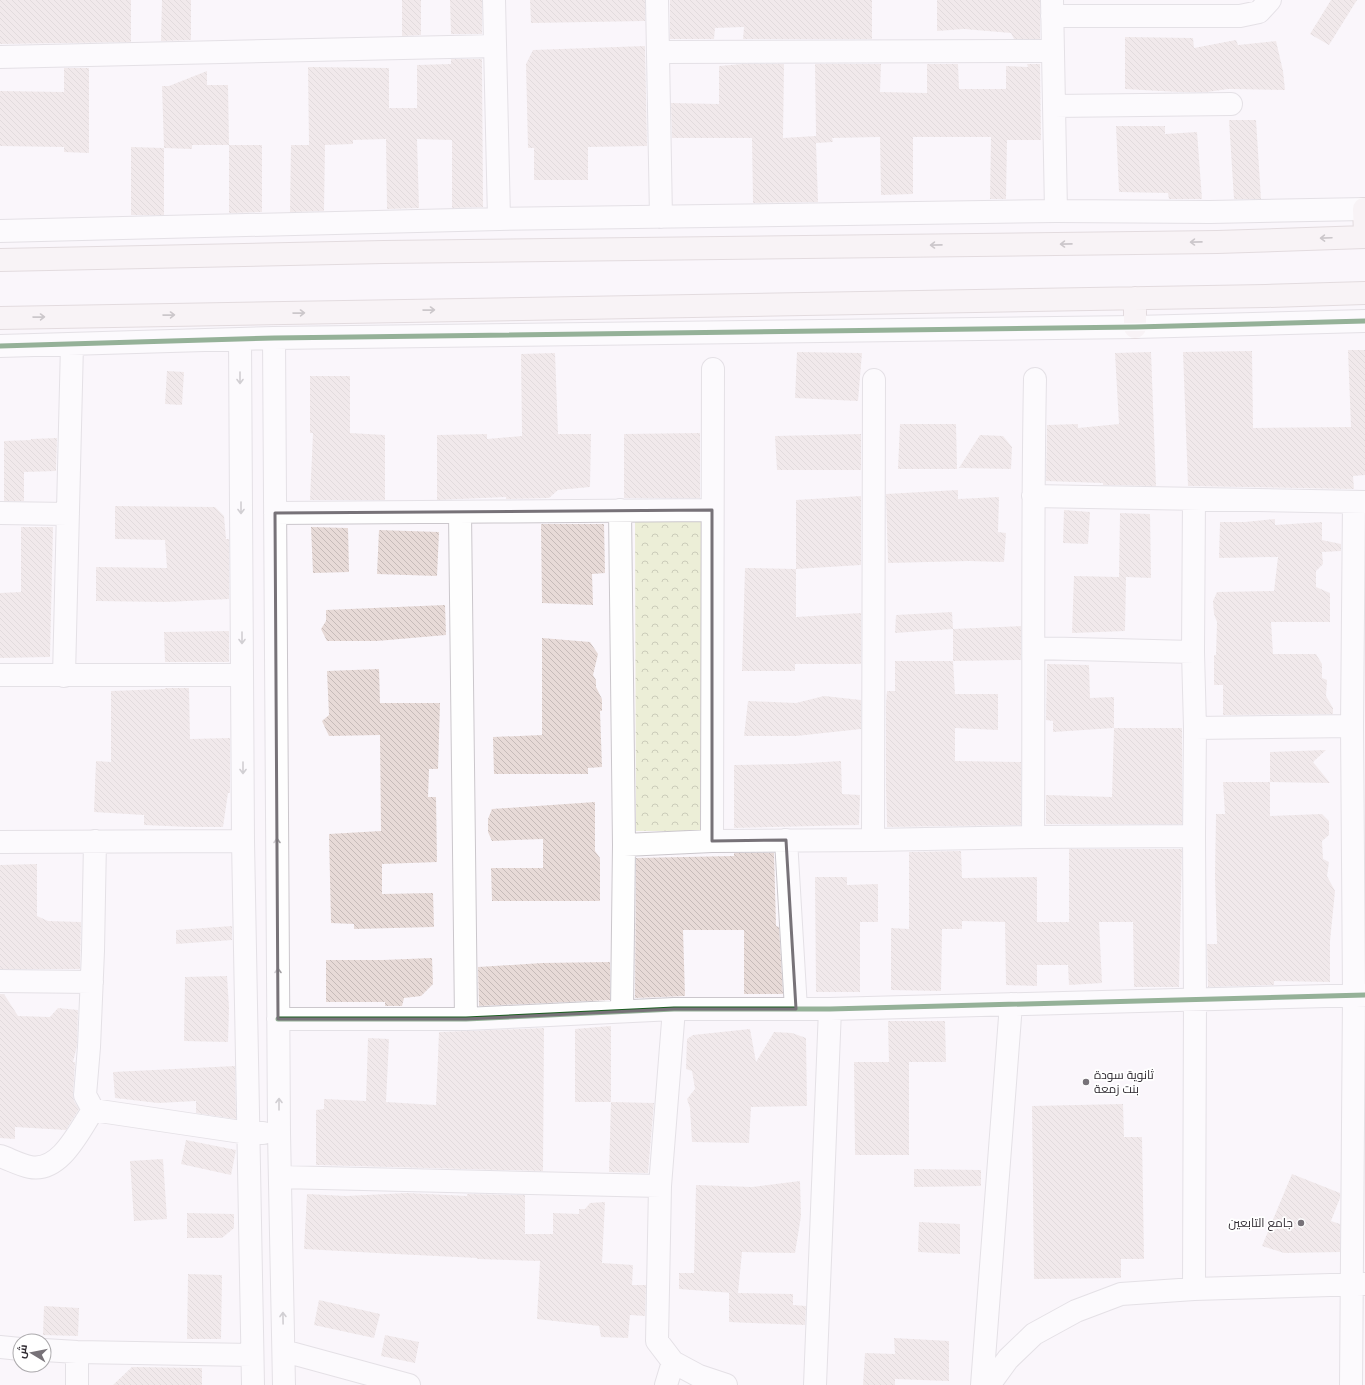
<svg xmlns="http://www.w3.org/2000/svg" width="1365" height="1385" viewBox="0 0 1365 1385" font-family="'Times New Roman',Cairo,serif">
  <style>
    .forest { fill: url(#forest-crowns) }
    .building { fill: url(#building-back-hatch) }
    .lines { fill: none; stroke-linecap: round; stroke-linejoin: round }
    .minor-casing { stroke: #cbc7cc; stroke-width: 24 }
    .major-casing { stroke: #c7bbbc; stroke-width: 24 }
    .minor { stroke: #fefefe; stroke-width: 22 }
    .major { stroke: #f7f0ef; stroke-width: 22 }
    .cycleway-casing { stroke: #fff; stroke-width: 8 }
    .cycleway { stroke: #1b5e20; stroke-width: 5 }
    .oneway { stroke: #948e90 }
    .oneway2 { stroke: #a19fa2 }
    .marked { fill: none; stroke: #777278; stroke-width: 3; stroke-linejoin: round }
    .poi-dot { fill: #777278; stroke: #fff; stroke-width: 1.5 }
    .labels { text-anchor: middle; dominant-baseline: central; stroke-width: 3.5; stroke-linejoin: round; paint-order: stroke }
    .poi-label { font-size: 12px; fill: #302b32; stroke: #fff; text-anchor: start }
  </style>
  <defs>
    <pattern id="forest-crowns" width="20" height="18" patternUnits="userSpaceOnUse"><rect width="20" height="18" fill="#eceed7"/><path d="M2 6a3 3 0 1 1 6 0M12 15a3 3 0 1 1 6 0" fill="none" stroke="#cbccb9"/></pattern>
    <pattern id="building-back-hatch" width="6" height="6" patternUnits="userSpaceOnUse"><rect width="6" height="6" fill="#e7dad7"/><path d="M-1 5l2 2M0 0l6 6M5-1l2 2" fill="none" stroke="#c6bbb9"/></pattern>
  </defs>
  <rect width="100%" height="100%" fill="#faf6fb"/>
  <path class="forest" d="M 635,520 L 703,520 L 701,831 L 636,831 Z"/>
  <path class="building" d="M 0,0 L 131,0 L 131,42 L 0,44 Z
    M 162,0 L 191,0 L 191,40 L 161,41 Z
    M 402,0 L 421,0 L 421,35 L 402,36 Z
    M 450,0 L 482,0 L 482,34 L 451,34 Z
    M 530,0 L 645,0 L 645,21 L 531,23 Z
    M 670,0 L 872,0 L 872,39 L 743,39 L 744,27 L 715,28 L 714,39 L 670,39 Z
    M 937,0 L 1040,0 L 1040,39 L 1014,39 L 1011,33 L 964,29 L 937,31 Z
    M 1331,0 L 1357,0 L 1329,45 L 1310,34 Z
    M 1125,37 L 1193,38 L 1194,48 L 1236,40 L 1238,45 L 1276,41 L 1283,71 L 1285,90 L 1228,89 L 1207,92 L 1179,92 L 1125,89 Z
    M 645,46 L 647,146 L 588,147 L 588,180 L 534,180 L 534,148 L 528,148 L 526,64 L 533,50 Z
    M 451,59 L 482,59 L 483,207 L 452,208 L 452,140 L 417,139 L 419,208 L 387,209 L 386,139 L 353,140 L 353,144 L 325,145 L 324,211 L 290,212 L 291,145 L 309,145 L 308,67 L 389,68 L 389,108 L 417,108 L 417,65 L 451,64 Z
    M 742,64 L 784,64 L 783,138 L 816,136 L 815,64 L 881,64 L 880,92 L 927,93 L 927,64 L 958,64 L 959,89 L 1006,89 L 1006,66 L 1028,67 L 1027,64 L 1040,64 L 1041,140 L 1007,140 L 1006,199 L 990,199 L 991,137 L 913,137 L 913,194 L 881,195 L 880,137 L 832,138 L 833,142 L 816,143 L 818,202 L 753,203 L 752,138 L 672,138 L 671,103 L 719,104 L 719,66 Z
    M 64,68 L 89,68 L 89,153 L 64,152 L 64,147 L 0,146 L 0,91 L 64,92 Z
    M 207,71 L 207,85 L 228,85 L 229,145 L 192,145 L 192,149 L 164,148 L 162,86 L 169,86 Z
    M 1229,120 L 1256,120 L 1261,199 L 1234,199 Z
    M 1116,126 L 1165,126 L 1165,134 L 1197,132 L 1202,199 L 1169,199 L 1168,193 L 1119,192 Z
    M 229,145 L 262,145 L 262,212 L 229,213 Z
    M 131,147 L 164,148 L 164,215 L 131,215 Z
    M 1348,350 L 1365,350 L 1365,475 L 1353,476 L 1354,489 L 1188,486 L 1183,352 L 1252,351 L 1253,428 L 1351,427 Z
    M 797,352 L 862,353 L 858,401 L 795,398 Z
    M 1151,352 L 1156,486 L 1103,485 L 1103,483 L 1046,481 L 1047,425 L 1078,424 L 1078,428 L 1119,424 L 1115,353 Z
    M 555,353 L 558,434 L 591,434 L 590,487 L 558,490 L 549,498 L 506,499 L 506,497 L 437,500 L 437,435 L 487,434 L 487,439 L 522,436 L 521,354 Z
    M 167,371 L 184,372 L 182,405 L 165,404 Z
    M 310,376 L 350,376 L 350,433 L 385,435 L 385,500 L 310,500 L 313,433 L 310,433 Z
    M 900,424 L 956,424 L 957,469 L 898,469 Z
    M 700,433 L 700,498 L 624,498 L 624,434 Z
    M 861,434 L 861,470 L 777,470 L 775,436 Z
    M 980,435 L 1003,436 L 1012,447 L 1011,469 L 959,468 Z
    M 57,438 L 56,471 L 24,472 L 24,501 L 4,501 L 4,441 L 31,440 L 31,439 Z
    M 958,490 L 958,499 L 999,497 L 998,532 L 1006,533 L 1004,562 L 969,561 L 888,563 L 886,494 Z
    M 861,496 L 861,565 L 796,569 L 796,500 Z
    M 115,506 L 215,507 L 224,516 L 226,539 L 229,539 L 229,599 L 166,602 L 96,601 L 96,567 L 167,568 L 165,540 L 115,539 Z
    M 1064,510 L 1090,512 L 1088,544 L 1063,543 Z
    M 1120,513 L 1150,514 L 1151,578 L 1126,577 L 1125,631 L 1072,633 L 1074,576 L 1119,577 Z
    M 1275,519 L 1275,525 L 1322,522 L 1322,540 L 1341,544 L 1341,551 L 1322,552 L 1323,564 L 1316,571 L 1316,587 L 1330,593 L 1330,622 L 1271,622 L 1273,654 L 1316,654 L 1322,664 L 1322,678 L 1327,680 L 1326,696 L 1333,708 L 1333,714 L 1223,715 L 1223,685 L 1214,685 L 1214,655 L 1216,655 L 1217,622 L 1214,614 L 1213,601 L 1217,592 L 1274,591 L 1278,557 L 1219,558 L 1220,522 L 1245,522 Z
    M 541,524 L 604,524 L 605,573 L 592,574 L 593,605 L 542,603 Z
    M 21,527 L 53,527 L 50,657 L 0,658 L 0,593 L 21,592 Z
    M 311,527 L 348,528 L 349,572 L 313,573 Z
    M 379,530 L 439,532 L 437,576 L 377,574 Z
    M 745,568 L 796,569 L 796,617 L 861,613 L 861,664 L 795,664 L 795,671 L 742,671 Z
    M 445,605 L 446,635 L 377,641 L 327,641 L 321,629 L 326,621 L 326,610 Z
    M 952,612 L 953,629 L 895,633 L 896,615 Z
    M 1021,626 L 1021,660 L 953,661 L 953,629 Z
    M 229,631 L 229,662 L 165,662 L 164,632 Z
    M 542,638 L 590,642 L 598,654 L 593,675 L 596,680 L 596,687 L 602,699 L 602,711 L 600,711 L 602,767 L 588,768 L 588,774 L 494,774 L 493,737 L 542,735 Z
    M 895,661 L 953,661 L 955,694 L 998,694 L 998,730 L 955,728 L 955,761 L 1021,762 L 1021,825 L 887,827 L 886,788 L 886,703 L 887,691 L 895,691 Z
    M 1047,664 L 1089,665 L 1090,698 L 1114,697 L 1114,728 L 1053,732 L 1053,721 L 1046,720 Z
    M 379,669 L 380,703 L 440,703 L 438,769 L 429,769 L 428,797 L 436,797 L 437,862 L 382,864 L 382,894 L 433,893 L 434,927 L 354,929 L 354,924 L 331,923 L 329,834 L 381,831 L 380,735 L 329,736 L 322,721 L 329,715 L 327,671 Z
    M 165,688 L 189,688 L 190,739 L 230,738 L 230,793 L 228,793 L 223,827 L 190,827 L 144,825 L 144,815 L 94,812 L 96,761 L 111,762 L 111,691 L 165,689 Z
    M 824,696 L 861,700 L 861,729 L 796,736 L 744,736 L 748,701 L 796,703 Z
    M 1114,728 L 1182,728 L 1182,824 L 1046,824 L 1046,795 L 1112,797 Z
    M 1326,750 L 1313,762 L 1330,783 L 1270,782 L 1270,752 Z
    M 841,761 L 842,794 L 860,795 L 859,825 L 734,828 L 734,765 L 793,764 Z
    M 1223,782 L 1270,782 L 1270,816 L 1322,814 L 1329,821 L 1329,835 L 1322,841 L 1323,859 L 1329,862 L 1327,876 L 1335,891 L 1330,941 L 1330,982 L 1274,981 L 1274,985 L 1208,987 L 1207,944 L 1217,944 L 1215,876 L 1216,814 L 1225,814 Z
    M 595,802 L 595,851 L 600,858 L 600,901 L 492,901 L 491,868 L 543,868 L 543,839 L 492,841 L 488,832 L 488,819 L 492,809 Z
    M 1069,849 L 1182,849 L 1179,987 L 1134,987 L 1133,922 L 1099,922 L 1102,983 L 1069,985 L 1068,965 L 1037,965 L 1037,986 L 1006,985 L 1005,922 L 962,921 L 962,929 L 942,929 L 941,991 L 891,990 L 891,928 L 909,929 L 909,852 L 961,851 L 962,878 L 1037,877 L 1037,922 L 1069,922 Z
    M 734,853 L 774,853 L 776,926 L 779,927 L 783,994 L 744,994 L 744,930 L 683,930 L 685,996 L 635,998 L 636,858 L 734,856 Z
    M 37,864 L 37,916 L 48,921 L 81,922 L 80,969 L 0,969 L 0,865 Z
    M 815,877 L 847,877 L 847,885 L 878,884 L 878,922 L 860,922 L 860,992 L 816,992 Z
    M 232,926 L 232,940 L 176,944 L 176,930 Z
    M 432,958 L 433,984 L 421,996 L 404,998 L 402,1006 L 385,1006 L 385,1002 L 326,1002 L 326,960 L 383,960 Z
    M 610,962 L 610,1000 L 479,1006 L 478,967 L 542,963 Z
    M 227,976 L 229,1008 L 228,1042 L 184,1041 L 185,977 Z
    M 0,994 L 4,994 L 18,1016 L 50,1017 L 58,1008 L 78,1010 L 77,1046 L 73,1062 L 75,1062 L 73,1094 L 74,1101 L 79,1109 L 66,1130 L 15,1127 L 15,1139 L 0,1138 Z
    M 888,1021 L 945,1021 L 946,1062 L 909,1062 L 909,1155 L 855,1155 L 854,1062 L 889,1062 Z
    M 611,1026 L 611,1102 L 575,1102 L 575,1029 Z
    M 544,1028 L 543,1171 L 316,1165 L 316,1110 L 324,1109 L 324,1099 L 366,1101 L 368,1038 L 389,1039 L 386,1102 L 436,1105 L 439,1032 L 467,1031 Z
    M 750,1029 L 756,1062 L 774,1032 L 792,1033 L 806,1038 L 807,1106 L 751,1107 L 749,1143 L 692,1142 L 690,1108 L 687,1099 L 695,1089 L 692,1071 L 686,1069 L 687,1039 L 693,1035 Z
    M 235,1066 L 236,1119 L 196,1113 L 196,1101 L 158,1103 L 115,1098 L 113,1072 Z
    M 611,1102 L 654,1103 L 648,1173 L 609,1172 Z
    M 1123,1104 L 1124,1137 L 1142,1137 L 1144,1259 L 1121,1259 L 1121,1278 L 1034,1279 L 1032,1106 Z
    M 186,1140 L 236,1150 L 231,1175 L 181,1164 Z
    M 163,1159 L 167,1219 L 134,1221 L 130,1161 Z
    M 914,1169 L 981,1170 L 981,1186 L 914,1187 Z
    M 1292,1174 L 1340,1193 L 1340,1198 L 1331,1221 L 1340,1224 L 1340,1252 L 1284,1253 L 1262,1246 Z
    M 800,1181 L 801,1216 L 795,1253 L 742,1252 L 738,1293 L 793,1294 L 793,1305 L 806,1306 L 805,1325 L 729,1322 L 729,1293 L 733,1293 L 679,1289 L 679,1273 L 694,1273 L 696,1185 L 752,1187 Z
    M 407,1193 L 467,1196 L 467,1194 L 525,1195 L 525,1234 L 553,1234 L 553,1213 L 579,1214 L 579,1209 L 585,1209 L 590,1203 L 605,1202 L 602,1263 L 633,1265 L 632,1285 L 646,1285 L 645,1316 L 630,1315 L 628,1338 L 601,1337 L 599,1326 L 537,1319 L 540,1261 L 477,1259 L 477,1258 L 396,1254 L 304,1249 L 307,1194 L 346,1196 Z
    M 187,1213 L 234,1214 L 234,1228 L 222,1238 L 187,1238 Z
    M 919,1222 L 960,1224 L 960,1254 L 918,1252 Z
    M 188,1274 L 222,1275 L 221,1339 L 187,1339 Z
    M 319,1300 L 380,1314 L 374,1338 L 314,1325 Z
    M 44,1306 L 79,1308 L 78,1336 L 43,1335 Z
    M 385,1335 L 419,1342 L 415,1363 L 381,1356 Z
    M 894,1338 L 949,1341 L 949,1381 L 895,1379 L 895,1385 L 863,1385 L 865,1353 L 895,1354 Z
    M 132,1367 L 202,1368 L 202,1385 L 113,1385 Z"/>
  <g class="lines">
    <g class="minor-casing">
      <path id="minor" d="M 494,0 L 499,219
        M 657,0 L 661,217
        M 1052,0 L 1056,211
        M 1052,16 L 1240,16 L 1259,12 L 1270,0
        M 658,52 L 1053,51
        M 0,57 L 495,46
        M 1054,106 L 1231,104
        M 0,231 L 499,219 L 1056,211 L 1210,212 L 1365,209
        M 274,338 L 279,1133 L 284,1385
        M 240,339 L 243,841 L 253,1385
        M 0,346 L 274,338 L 1135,327 L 1365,321
        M 1033,496 L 1365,502
        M 1194,499 L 1193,652 L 1195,728 L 1194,836 L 1195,999 L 1194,1289
        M 620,510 L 624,845 L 622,1010
        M 0,513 L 68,514
        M 275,513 C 421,513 566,510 712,510
        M 460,513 L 466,1019
        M 1034,648 L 1193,652
        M 0,675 L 242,675
        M 64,676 L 72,344
        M 1195,728 L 1352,726
        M 1033,837 C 1034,684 1032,531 1035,379
        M 786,840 L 796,1009
        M 873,840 L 874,380
        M 95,841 L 93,951 L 89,1047 L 85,1095 L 93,1110 L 248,1133 L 263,1133
        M 712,841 L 713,369
        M 0,842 L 243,841
        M 624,845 L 712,841 L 873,840 L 1033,837 L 1194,836
        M 0,981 L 92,982
        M 674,1009 L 660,1186 L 657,1341 L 673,1362 L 699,1376 L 726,1385
        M 278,1019 L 466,1019 L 674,1009 L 830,1009 L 1365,995
        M 0,1156 C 9,1159 20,1165 30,1167 C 60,1173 79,1131 93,1110
        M 280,1177 L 660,1186
        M 0,1347 L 20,1349
        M 44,1350 L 77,1352 L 252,1355
        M 284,1351 L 409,1385
        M 77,1385 L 77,1352
        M 666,1385 L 673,1362
        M 815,1385 L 830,1009
        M 982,1385 L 1011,1004
        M 989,1385 L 1008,1359 L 1034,1334 L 1076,1311 L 1121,1294 L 1194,1289 L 1365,1284
        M 1351,1385 L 1354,995 L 1352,726 L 1354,502"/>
    </g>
    <g class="major-casing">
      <path id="major" d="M 1364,209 L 1365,234
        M 0,260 L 384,252 L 1217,242 L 1365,237
        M 1135,298 L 1135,327
        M 0,318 L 1266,296 L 1365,293"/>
    </g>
    <use href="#minor" class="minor"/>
    <use href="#major" class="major"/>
    <g class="cycleway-casing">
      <path id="cycleway" d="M 0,346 L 274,338 L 1135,327 L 1365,321
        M 278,1019 L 466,1019 L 674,1009 L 830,1009 L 1365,995"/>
    </g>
    <use href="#cycleway" class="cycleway"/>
  </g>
  <defs><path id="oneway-shaft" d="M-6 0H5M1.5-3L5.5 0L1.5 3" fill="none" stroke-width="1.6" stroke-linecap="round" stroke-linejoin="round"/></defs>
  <g class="oneway">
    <use href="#oneway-shaft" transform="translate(1326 238) rotate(178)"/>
    <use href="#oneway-shaft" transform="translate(1196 242) rotate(179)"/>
    <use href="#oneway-shaft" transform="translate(1066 244) rotate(179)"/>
    <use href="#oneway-shaft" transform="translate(936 245) rotate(179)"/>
    <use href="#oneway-shaft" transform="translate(429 310) rotate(-1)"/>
    <use href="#oneway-shaft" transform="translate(299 313) rotate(-1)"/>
    <use href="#oneway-shaft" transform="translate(169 315) rotate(-1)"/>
    <use href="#oneway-shaft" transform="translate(39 317) rotate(-1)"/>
  </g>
  <g class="oneway2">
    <use href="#oneway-shaft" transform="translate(240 378) rotate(90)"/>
    <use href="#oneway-shaft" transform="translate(241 508) rotate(90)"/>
    <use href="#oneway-shaft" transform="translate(242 638) rotate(90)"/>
    <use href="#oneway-shaft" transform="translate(243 768) rotate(90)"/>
    <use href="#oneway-shaft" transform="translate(277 844) rotate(-90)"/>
    <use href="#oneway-shaft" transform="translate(278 974) rotate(-90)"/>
    <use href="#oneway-shaft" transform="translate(279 1104) rotate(-90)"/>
    <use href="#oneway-shaft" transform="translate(283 1318) rotate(-91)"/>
  </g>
  <path d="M0 0H1365V1385H0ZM 712,510 L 712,841 L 786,840 L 796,1009 L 674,1009 L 466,1019 L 278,1019 L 275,513 Z" fill="#faf6fb" fill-opacity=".55" fill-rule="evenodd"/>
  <path class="marked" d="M 712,510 L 712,841 L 786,840 L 796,1009 L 674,1009 L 466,1019 L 278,1019 L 275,513 Z"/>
  <g class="poi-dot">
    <circle cx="1086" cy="1082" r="4"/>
    <circle cx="1301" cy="1223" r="4"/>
  </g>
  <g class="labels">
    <g class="poi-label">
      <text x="1094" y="1075">ثانوية سودة<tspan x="1094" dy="14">بنت زمعة</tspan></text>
      <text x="1293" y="1223" text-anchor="end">جامع التابعين</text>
    </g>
  </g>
  <g transform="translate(32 1353) rotate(280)"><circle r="19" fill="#ffffff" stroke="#acaaad"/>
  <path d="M0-3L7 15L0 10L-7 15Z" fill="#777278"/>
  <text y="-6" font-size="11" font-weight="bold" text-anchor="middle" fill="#302b32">ش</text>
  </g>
</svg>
